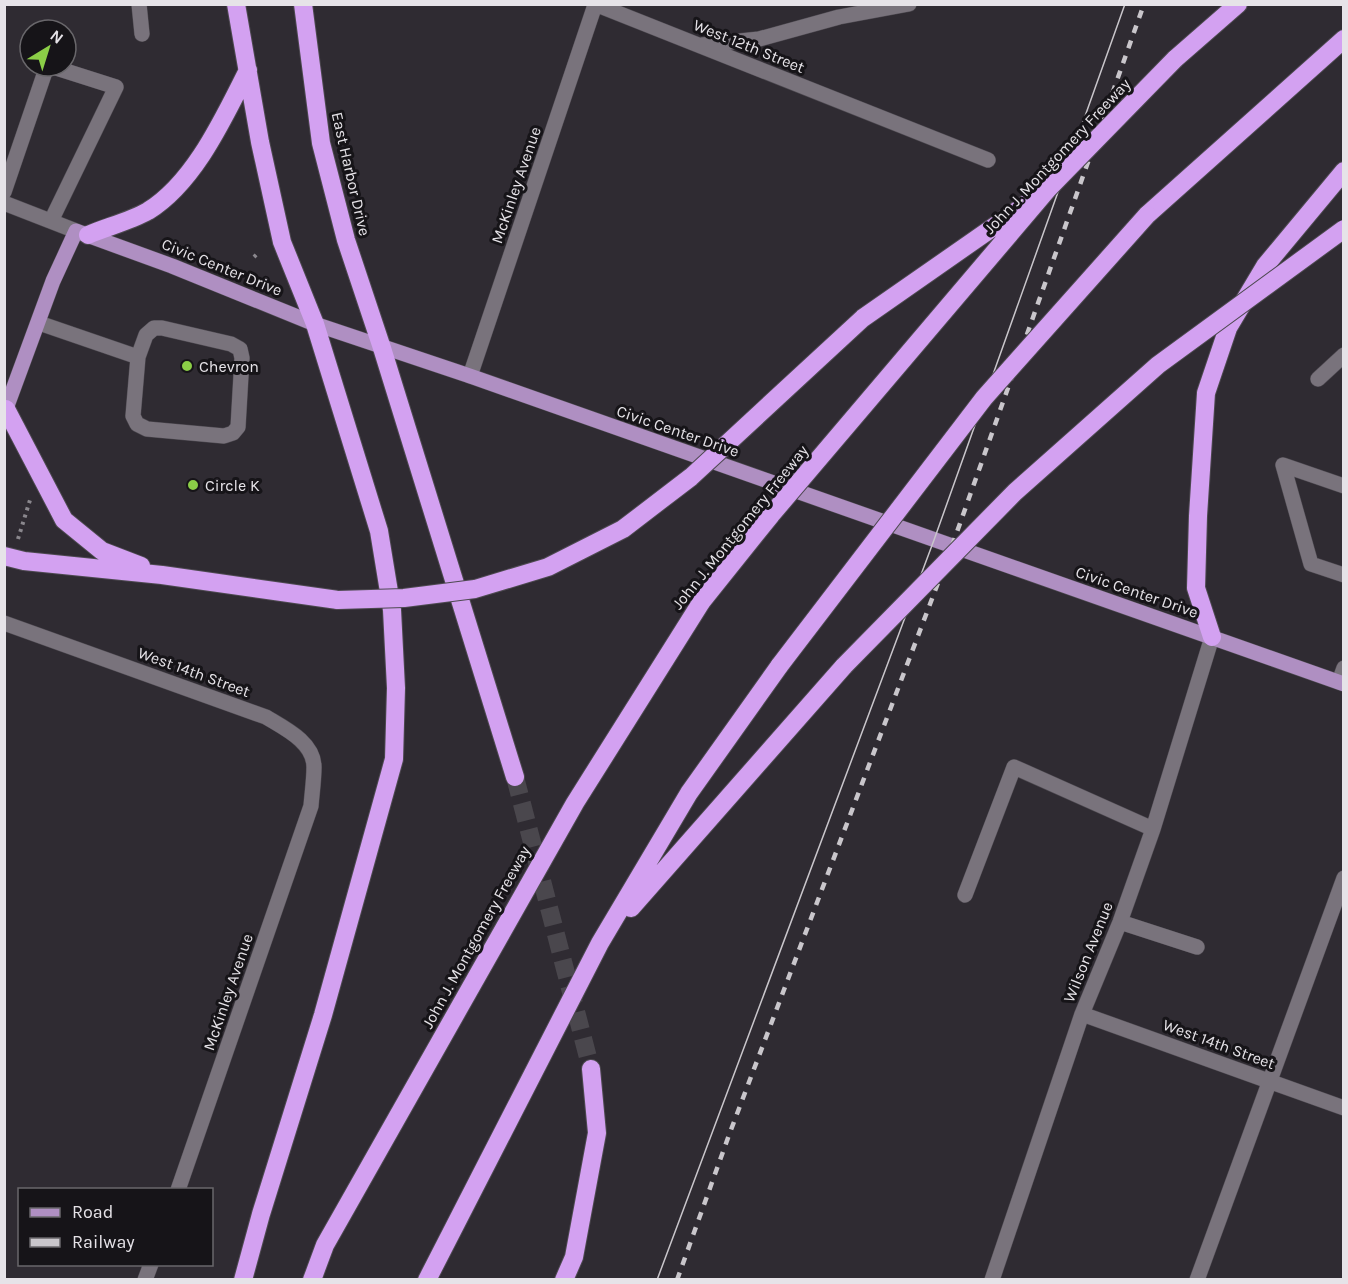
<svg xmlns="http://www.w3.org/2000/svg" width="1348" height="1284" viewBox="0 0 1348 1284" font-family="Karla,sans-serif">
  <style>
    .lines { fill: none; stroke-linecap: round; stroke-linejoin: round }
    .highway-tunnel { stroke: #4a474d; stroke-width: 18; stroke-dasharray: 18 9; stroke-linecap: butt }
    .minor-casing { stroke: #4d4950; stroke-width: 16 }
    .major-casing { stroke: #4d4950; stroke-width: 16 }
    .highway-casing { stroke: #4d4950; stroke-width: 20 }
    .path { stroke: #8a878d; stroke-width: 4; stroke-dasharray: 3 4.5; stroke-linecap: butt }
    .minor { stroke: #79737c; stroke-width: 15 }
    .major { stroke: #af8fc2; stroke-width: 15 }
    .highway { stroke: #d3a1f1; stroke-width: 18 }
    .tram { stroke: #c9c6cb; stroke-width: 1.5 }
    .rail { stroke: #c9c6cb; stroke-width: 4.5; stroke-dasharray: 8 8; stroke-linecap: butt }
    .highway-bridge-casing { stroke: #4d4950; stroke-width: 20; stroke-linecap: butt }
    .highway-bridge { stroke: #d3a1f1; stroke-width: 18 }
    .poi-dot { fill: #8bce47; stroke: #161418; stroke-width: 2 }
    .labels { text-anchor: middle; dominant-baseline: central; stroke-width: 6; stroke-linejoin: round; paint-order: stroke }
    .street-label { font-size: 16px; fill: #e6e3e8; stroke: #161418 }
    .poi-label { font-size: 16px; fill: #e6e3e8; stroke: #161418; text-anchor: start }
  </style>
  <rect width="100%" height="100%" fill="#2f2b32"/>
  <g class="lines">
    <path class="highway-tunnel" d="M 515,777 L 591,1069"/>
    <g class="minor-casing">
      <path id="minor" d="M 139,4 L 142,34
        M 595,4 L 988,160
        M 702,45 L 759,39 L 839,17 L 909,4
        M 50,66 L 116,87 L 51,221
        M 4,192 L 47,66
        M 4,203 L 76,231
        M 39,323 L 138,357 L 146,335 L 154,328 L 162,328 L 231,344 L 240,349 L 242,358 L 238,427 L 233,433 L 224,436 L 147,429 L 137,424 L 133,416 L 138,357
        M 470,376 L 595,5
        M 1318,379 L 1344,355
        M 1344,486 L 1283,465 L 1311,564 L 1344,575
        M 4,623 L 266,717 C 284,728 314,742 314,767 C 314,780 312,793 311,806 L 178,1190
        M 1339,682 L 1344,668
        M 965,895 L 1014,767 L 1153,829
        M 1120,922 L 1197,947
        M 1082,1014 L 1344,1108
        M 145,1280 L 151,1264
        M 992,1280 L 1082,1014 L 1120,922 L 1153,829 L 1212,637
        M 1197,1280 L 1344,878"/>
    </g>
    <g class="major-casing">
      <path id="major" d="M 4,414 L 53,281 L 76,231 L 172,266 L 315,324 L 470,376 L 1344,684"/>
    </g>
    <g class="highway-casing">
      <path id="highway" d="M 236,4 L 260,142 L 282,242 L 315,324 L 379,531 L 392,610 L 396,688 L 394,759 L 323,1015 L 261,1214 L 243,1280
        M 303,4 L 321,143 L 346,240 L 382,348 L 515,777
        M 1175,59 L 1238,4
        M 1147,215 L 1344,39
        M 88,235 C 107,227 130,221 148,211 C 195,182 224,117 248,70
        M 6,409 L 64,520 L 102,551 L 141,566
        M 4,556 L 24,561 L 162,575 L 338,600
        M 1212,637 L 1196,588 L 1198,516 L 1206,393 L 1228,328 L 1265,266 L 1344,171
        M 631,908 L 844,666
        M 312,1280 L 325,1245 L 575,803 L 702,601
        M 427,1280 L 600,943 L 689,793 L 780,665
        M 564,1280 L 574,1257 L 597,1133 L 591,1069"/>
    </g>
    <path class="path" d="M 254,257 L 258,253
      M 18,539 L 30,500"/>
    <use href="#minor" class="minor"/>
    <use href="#major" class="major"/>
    <use href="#highway" class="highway"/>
    <path class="tram" d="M 657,1280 L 934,540 L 1125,4"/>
    <path class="rail" d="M 677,1280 L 729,1135 L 952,546 L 1144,4"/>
    <g class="highway-bridge-casing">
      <path id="highway-bridge" d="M 338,600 L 404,598 L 475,589 L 548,567 L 623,529 L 691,477 L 863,318 L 1048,189
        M 702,601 L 771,515 L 1048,189 L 1175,59
        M 780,665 L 984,398 L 1147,215
        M 844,666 L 1015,492 L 1158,365 L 1344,229"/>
    </g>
    <use href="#highway-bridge" class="highway-bridge"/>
  </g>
  <g class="poi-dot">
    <circle cx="187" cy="366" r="6"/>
    <circle cx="193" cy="485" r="6"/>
  </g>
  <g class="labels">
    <g class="street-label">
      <text transform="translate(749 46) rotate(22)">West 12th Street</text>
      <text transform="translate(1057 156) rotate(-47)">John J. Montgomery Freeway</text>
      <text transform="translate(351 174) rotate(77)">East Harbor Drive</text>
      <text transform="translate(516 185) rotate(-71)">McKinley Avenue</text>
      <text transform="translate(222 267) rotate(22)">Civic Center Drive</text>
      <text transform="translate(678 431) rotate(19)">Civic Center Drive</text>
      <text transform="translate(740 527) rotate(-51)">John J. Montgomery Freeway</text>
      <text transform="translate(1137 592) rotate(19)">Civic Center Drive</text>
      <text transform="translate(194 672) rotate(20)">West 14th Street</text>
      <text transform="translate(476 937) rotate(-61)">John J. Montgomery Freeway</text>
      <text transform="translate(1088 952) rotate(-68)">Wilson Avenue</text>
      <text transform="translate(228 992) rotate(-71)">McKinley Avenue</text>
      <text transform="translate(1219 1044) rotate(20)">West 14th Street</text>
    </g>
    <g class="poi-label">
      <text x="199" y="366">Chevron</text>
      <text x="205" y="485">Circle K</text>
    </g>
  </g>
  <rect width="1348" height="1284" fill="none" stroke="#e6e3e8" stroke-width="12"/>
  <rect x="18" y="1188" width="195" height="78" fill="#161418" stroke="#69676b" stroke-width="1.5"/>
  <rect x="30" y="1208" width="30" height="9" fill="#af8fc2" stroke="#69676b" stroke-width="1.5"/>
  <text x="72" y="1218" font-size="18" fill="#e6e3e8">Road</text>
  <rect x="30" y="1238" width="30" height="9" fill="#c9c6cb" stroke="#69676b" stroke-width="1.5"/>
  <text x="72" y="1248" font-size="18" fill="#e6e3e8">Railway</text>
  <g transform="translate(48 48) rotate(38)"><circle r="28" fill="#161418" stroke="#69676b" stroke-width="1.5"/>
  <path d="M0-4.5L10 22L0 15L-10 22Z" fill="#8bce47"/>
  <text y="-9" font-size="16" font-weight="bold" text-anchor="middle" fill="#e6e3e8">N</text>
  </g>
</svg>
